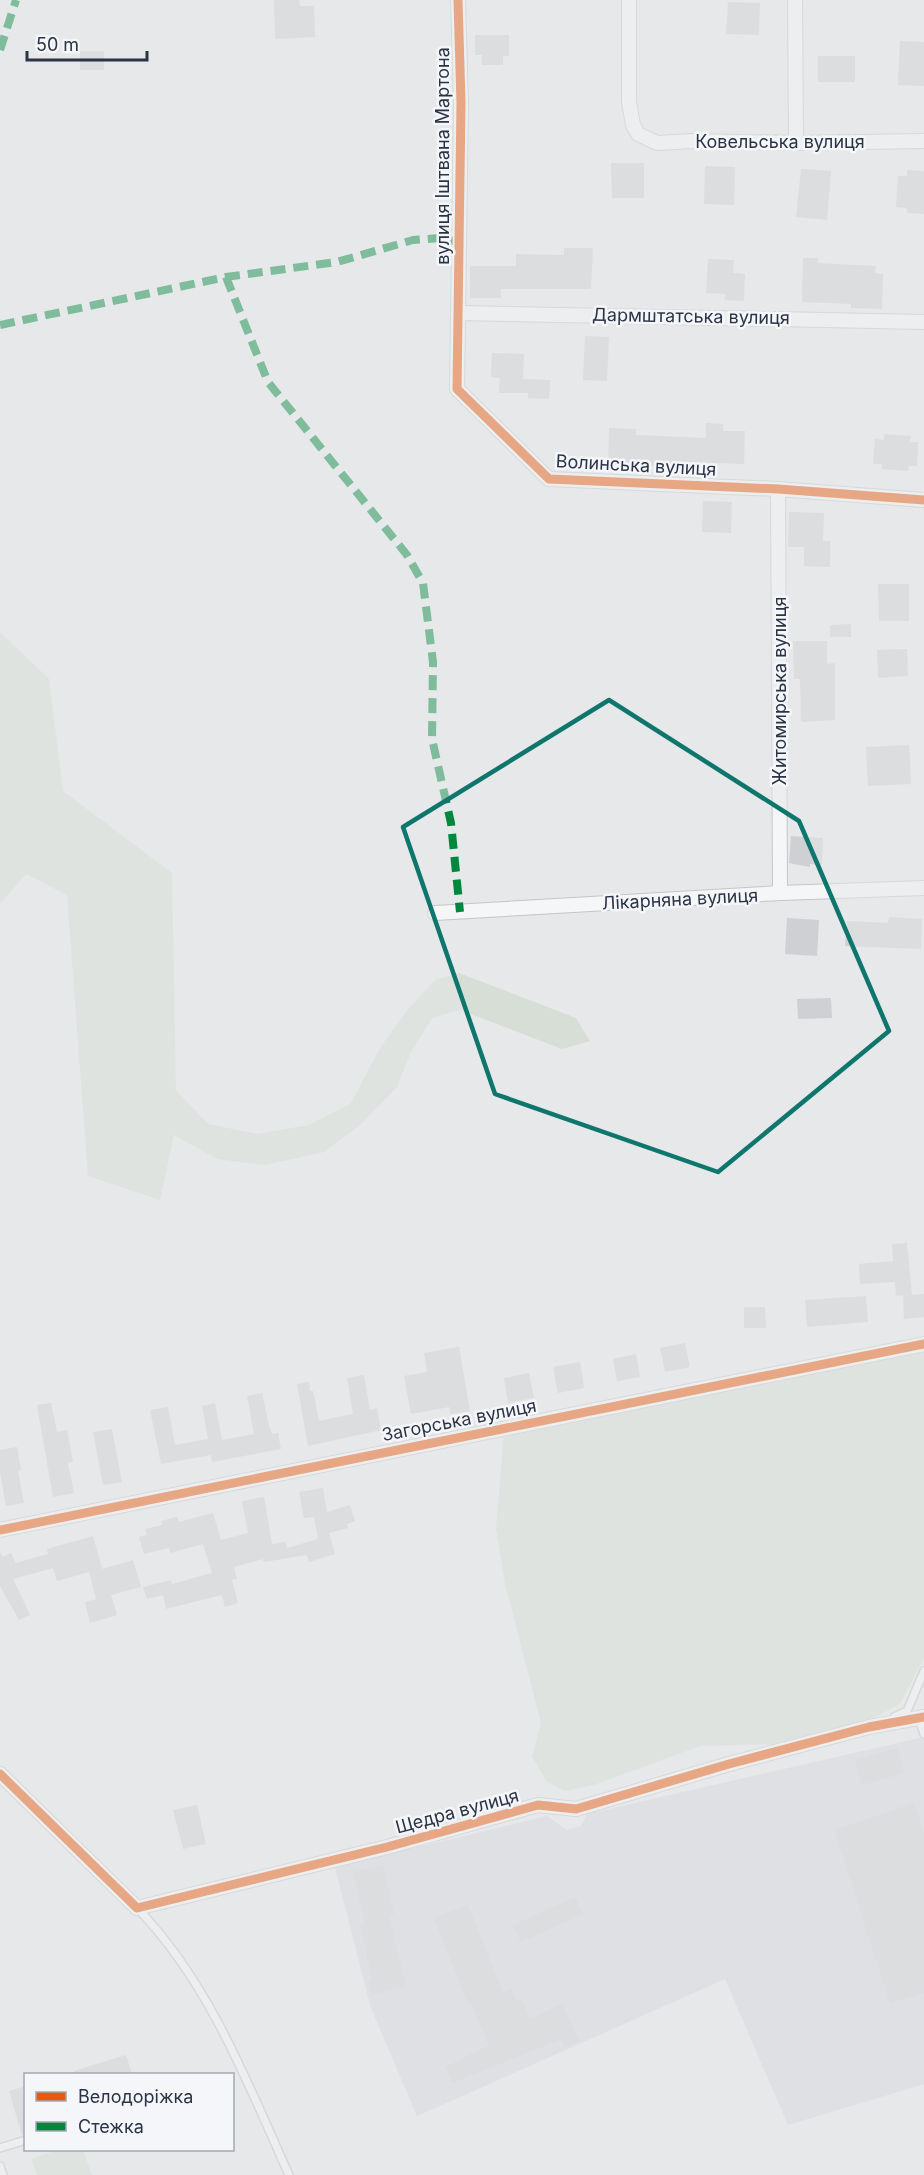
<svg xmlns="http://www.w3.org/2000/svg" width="924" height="2175" viewBox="0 0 924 2175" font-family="Inter,sans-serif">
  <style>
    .built { fill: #d4d7dd }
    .green { fill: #d6ded6 }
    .building { fill: #ced0d3 }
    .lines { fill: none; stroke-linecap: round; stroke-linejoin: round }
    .lane-casing { stroke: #c4c6c8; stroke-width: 10 }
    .street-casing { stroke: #c4c6c8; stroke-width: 16 }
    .lane { stroke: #f5f6f7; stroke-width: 7 }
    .street { stroke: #f5f6f7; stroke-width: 14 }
    .quiet { stroke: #00873e; stroke-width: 8; stroke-dasharray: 15 8; stroke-linecap: butt }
    .cycleway-casing { stroke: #f4f6f9; stroke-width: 13 }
    .cycleway { stroke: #e8590c; stroke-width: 9 }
    .marked { fill: none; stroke: #0f766e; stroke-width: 4.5; stroke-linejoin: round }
    .labels { text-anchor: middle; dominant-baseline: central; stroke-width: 5; stroke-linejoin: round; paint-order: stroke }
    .street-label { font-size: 18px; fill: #2b3445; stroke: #f4f6f9 }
  </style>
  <rect width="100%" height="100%" fill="#e6e8ea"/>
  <path class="built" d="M 924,1737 L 924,2084 L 788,2125 L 725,1979 L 417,2116 L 371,2008 L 335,1867 L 547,1816 L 567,1830 L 581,1826 L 587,1814 Z"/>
  <path class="green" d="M 0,632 L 49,679 L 63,791 L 172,873 L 176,1090 L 208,1124 L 257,1134 L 309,1125 L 351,1103 L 380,1048 L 408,1009 L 435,980 L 459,973 L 576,1018 L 590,1041 L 562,1049 L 460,1010 L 432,1018 L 411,1052 L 397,1087 L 360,1125 L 324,1152 L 265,1165 L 217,1159 L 174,1135 L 160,1200 L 88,1176 L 67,895 L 26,874 L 0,904 Z
    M 924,1351 L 924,1658 L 900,1704 L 874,1718 L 773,1744 L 700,1746 L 594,1785 L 565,1791 L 547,1782 L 532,1756 L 541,1723 L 505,1584 L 496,1528 L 504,1436 Z
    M 58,2150 L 83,2150 L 92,2175 L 37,2175 L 31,2159 Z"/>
  <path class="building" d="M 274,0 L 299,0 L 300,6 L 314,6 L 315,37 L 275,39 Z
    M 728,2 L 760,3 L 759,35 L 726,34 Z
    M 475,35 L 509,35 L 509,56 L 503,56 L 503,65 L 482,65 L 482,55 L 475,55 Z
    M 900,41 L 924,42 L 924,86 L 898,85 Z
    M 80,51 L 104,51 L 104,70 L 80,70 Z
    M 818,56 L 855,56 L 855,82 L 818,82 Z
    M 611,163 L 644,163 L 644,198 L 612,198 Z
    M 705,166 L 735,167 L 734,205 L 704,204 Z
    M 801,169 L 831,171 L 827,220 L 796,217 Z
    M 907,170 L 924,171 L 924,214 L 908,213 L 906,208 L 896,207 L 898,176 L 907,176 Z
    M 564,248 L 593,248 L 591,289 L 501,289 L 501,298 L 470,298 L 470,266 L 516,266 L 516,254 L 564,255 Z
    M 803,258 L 818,258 L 818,263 L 876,266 L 875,273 L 883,274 L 882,309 L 851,308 L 851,304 L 802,302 Z
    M 708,259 L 734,260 L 733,273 L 745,274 L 744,301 L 724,300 L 726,294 L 706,293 Z
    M 585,336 L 609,337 L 607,381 L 583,380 Z
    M 492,353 L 524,354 L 523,379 L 550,380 L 549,399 L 528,398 L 528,393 L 499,393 L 500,378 L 491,377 Z
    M 706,423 L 723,424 L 723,431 L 745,431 L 744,464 L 683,462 L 683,468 L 608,464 L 609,428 L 636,429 L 636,435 L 706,438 Z
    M 884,434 L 911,436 L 910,442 L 918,442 L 917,466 L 909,466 L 908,471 L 882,469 L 882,464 L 873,464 L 875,439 L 884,440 Z
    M 703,501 L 732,502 L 731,533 L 702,532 Z
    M 789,512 L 824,513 L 823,541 L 830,541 L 830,567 L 804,566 L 804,547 L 788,547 Z
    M 878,584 L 909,584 L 909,621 L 879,621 Z
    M 851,624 L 851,637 L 830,637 L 830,625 Z
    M 793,641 L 827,641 L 827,664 L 835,663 L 835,720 L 801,722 L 800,679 L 794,679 Z
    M 907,649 L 908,676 L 878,678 L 877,650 Z
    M 909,745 L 911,784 L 868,786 L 866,747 Z
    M 791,836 L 823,838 L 822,865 L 810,864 L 810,867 L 789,863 Z
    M 889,917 L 922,919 L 921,949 L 845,946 L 847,921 L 888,923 Z
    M 787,918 L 819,920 L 817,956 L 785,954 Z
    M 831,998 L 832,1018 L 798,1019 L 797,999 Z
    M 907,1243 L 912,1295 L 924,1294 L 924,1317 L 904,1319 L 903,1295 L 896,1296 L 895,1282 L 860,1284 L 859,1264 L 893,1261 L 892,1244 Z
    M 866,1296 L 868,1322 L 807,1327 L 805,1300 Z
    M 744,1307 L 765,1307 L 766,1328 L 744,1328 Z
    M 685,1343 L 690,1367 L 665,1372 L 660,1348 Z
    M 459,1347 L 470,1411 L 450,1414 L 449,1407 L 411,1414 L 404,1376 L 427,1372 L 424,1353 Z
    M 636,1354 L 640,1377 L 617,1381 L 613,1359 Z
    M 580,1362 L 584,1388 L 558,1393 L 553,1367 Z
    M 529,1373 L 534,1398 L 508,1403 L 504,1378 Z
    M 364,1375 L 370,1410 L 377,1408 L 381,1430 L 308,1446 L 297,1384 L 309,1382 L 310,1391 L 313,1391 L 319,1421 L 353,1414 L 347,1378 Z
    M 262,1393 L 269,1426 L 272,1434 L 278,1433 L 281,1449 L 212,1462 L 211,1455 L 161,1464 L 150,1410 L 168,1407 L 175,1445 L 208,1439 L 202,1406 L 215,1403 L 222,1440 L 254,1434 L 247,1396 Z
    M 51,1403 L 57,1432 L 67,1430 L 73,1462 L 68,1463 L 74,1493 L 53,1497 L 37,1405 Z
    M 112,1429 L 122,1482 L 103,1485 L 93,1432 Z
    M 17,1447 L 21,1470 L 18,1471 L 24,1503 L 6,1506 L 0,1472 L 0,1450 Z
    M 323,1488 L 327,1512 L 350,1505 L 355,1521 L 347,1524 L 348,1528 L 329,1533 L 335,1554 L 309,1562 L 307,1555 L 264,1562 L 263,1559 L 234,1567 L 237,1579 L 232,1580 L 238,1603 L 225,1607 L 222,1595 L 166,1609 L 163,1595 L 147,1599 L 143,1587 L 171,1580 L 172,1584 L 212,1573 L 203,1544 L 170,1553 L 169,1548 L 144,1554 L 139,1537 L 147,1535 L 145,1529 L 162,1525 L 161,1521 L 177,1517 L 179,1522 L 213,1513 L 221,1540 L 248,1533 L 242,1501 L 264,1497 L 272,1544 L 286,1542 L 287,1548 L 318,1539 L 314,1517 L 304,1518 L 299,1492 Z
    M 93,1536 L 102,1569 L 133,1560 L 141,1587 L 111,1595 L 117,1615 L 90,1623 L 85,1602 L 96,1599 L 89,1572 L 57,1581 L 53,1568 L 13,1579 L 30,1615 L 19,1620 L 0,1586 L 0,1552 L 3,1557 L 11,1553 L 16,1563 L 48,1554 L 47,1549 Z
    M 897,1748 L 905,1773 L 862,1785 L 855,1760 Z
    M 914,1803 L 924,1831 L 924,1993 L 890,2003 L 834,1830 Z
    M 197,1805 L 206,1844 L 183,1849 L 173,1810 Z
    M 383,1865 L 394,1914 L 389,1915 L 406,1986 L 372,1995 L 368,1981 L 372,1979 L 360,1925 L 365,1924 L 353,1872 Z
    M 575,1897 L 583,1914 L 521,1942 L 513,1925 Z
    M 468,1905 L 503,1993 L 511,1989 L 517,2002 L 522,2000 L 530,2019 L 562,2004 L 579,2041 L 565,2047 L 561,2039 L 452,2083 L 446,2067 L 489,2045 L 471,2003 L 468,2004 L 434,1918 Z
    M 126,2055 L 132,2074 L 74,2074 L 74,2071 Z
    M 26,2086 L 26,2134 L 22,2135 L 9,2091 Z"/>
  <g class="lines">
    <g class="lane-casing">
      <path id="lane" d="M 894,1717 L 907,1711 L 924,1671
        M 919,1718 L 924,1734
        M 137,1908 C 209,1982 247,2082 289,2175
        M 0,2148 L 26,2140
        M 0,2166 L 3,2175"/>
    </g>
    <g class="street-casing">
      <path id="street" d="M 458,0 L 461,103 L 457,389 L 549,479 L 778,489 L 924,500
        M 629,0 L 629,102 L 633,125 L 638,134 L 657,143 L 692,141 L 796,143 L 924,141
        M 795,0 L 796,143
        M 458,313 L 924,322
        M 778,489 L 780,893
        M 435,913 L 780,893 L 924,888
        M 0,1530 L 924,1344
        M 0,1774 L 137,1908 L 387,1847 L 538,1805 L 576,1809 L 729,1764 L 869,1727 L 924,1717"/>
    </g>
    <use href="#lane" class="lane"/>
    <use href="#street" class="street"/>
    <path class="quiet" d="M 0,50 L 16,0
      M 226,277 L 268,382 L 407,555 L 423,583 L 433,662 L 432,739 L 451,823 L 460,912
      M 0,325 L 226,277 L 337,262 L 413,240 L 440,238 L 458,242"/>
    <g class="cycleway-casing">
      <path id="cycleway" d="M 458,0 L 461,103 L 457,389 L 549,479 L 778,489 L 924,500
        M 0,1530 L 924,1344
        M 0,1774 L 137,1908 L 387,1847 L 538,1805 L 576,1809 L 729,1764 L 869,1727 L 924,1717"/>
    </g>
    <use href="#cycleway" class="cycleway"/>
  </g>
  <path d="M0 0H924V2175H0ZM 609,700 L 799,821 L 889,1031 L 718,1172 L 495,1094 L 403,827 Z" fill="#e6e8ea" fill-opacity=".55" fill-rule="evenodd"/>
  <path class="marked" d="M 609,700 L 799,821 L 889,1031 L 718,1172 L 495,1094 L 403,827 Z"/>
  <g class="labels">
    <g class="street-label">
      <text x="780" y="141">Ковельська вулиця</text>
      <text transform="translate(442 156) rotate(-90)">вулиця Іштвана Мартона</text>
      <text transform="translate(691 316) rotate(1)">Дармштатська вулиця</text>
      <text transform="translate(636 465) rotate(3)">Волинська вулиця</text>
      <text transform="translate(779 691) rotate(-90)">Житомирська вулиця</text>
      <text transform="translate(680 899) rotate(-3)">Лікарняна вулиця</text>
      <text transform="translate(459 1420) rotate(-11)">Загорська вулиця</text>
      <text transform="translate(457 1811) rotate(-15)">Щедра вулиця</text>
    </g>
  </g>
  <rect x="24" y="2073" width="210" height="78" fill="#f4f6f9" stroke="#a4a8b1" stroke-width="1.5"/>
  <rect x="36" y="2092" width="30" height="9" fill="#e8590c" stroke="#a4a8b1" stroke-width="1.5"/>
  <text x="78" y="2103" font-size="18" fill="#2b3445">Велодоріжка</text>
  <rect x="36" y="2122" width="30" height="9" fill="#00873e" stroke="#a4a8b1" stroke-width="1.5"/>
  <text x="78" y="2133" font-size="18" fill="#2b3445">Стежка</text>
  <path d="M27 51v9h120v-9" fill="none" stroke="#2b3445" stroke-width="3"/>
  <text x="36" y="51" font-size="18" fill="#2b3445" stroke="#f4f6f9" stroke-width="4.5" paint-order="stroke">50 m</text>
</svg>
